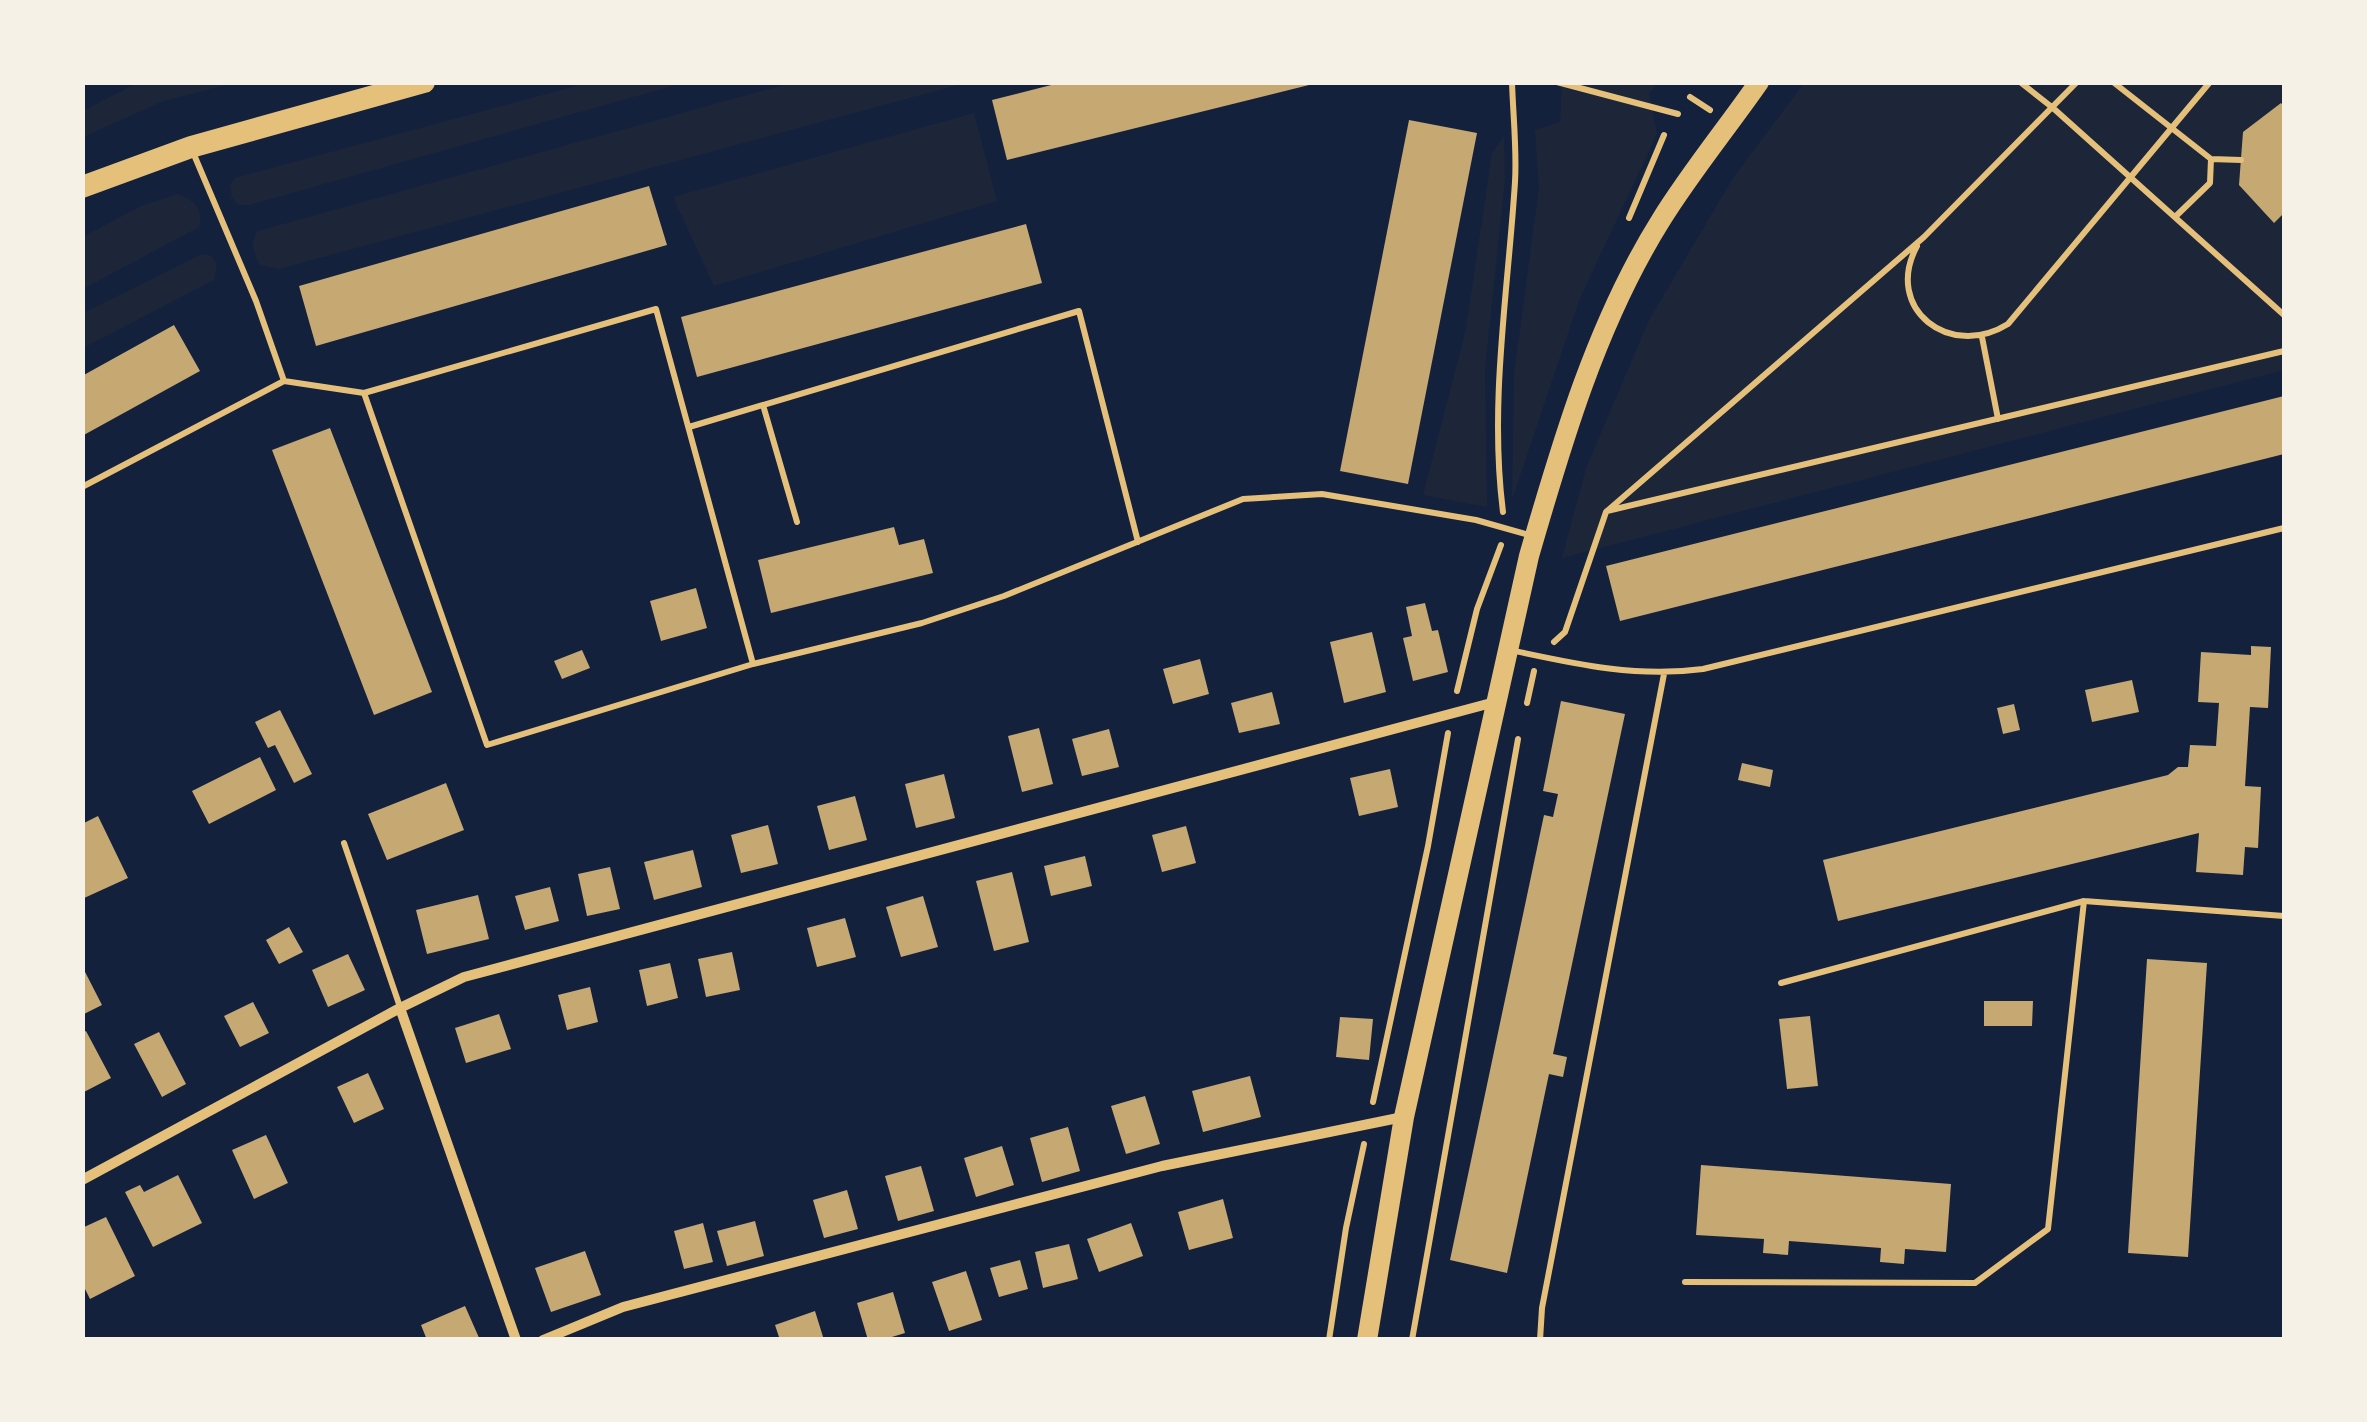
<svg xmlns="http://www.w3.org/2000/svg" width="2367" height="1422" viewBox="0 0 2367 1422" font-family="'IBM Plex Sans',sans-serif">
  <style>
    .green { fill: #1d2539 }
    .building { fill: #c6a872 }
    .lines { fill: none; stroke-linecap: round; stroke-linejoin: round }
    .path { stroke: #e5c07b; stroke-width: 6 }
    .service { stroke: #e5c07b; stroke-width: 6 }
    .minor { stroke: #e5c07b; stroke-width: 10 }
    .secondary { stroke: #e5c07b; stroke-width: 20 }
    .primary { stroke: #e5c07b; stroke-width: 22 }
  </style>
  <rect width="100%" height="100%" fill="#14213d"/>
  <path class="green" d="M 794,82 L 965,83 L 279,269 L 260,265 C 254,254 249,242 258,231 Z
    M 137,83 L 137,82 L 233,83 L 161,102 L 83,137 L 83,111 Z
    M 587,83 L 683,83 L 250,205 L 239,205 L 232,198 L 230,185 L 235,178 Z
    M 1562,83 L 1658,83 L 1649,94 L 1657,134 L 1580,298 L 1512,500 L 1514,374 L 1539,188 L 1535,130 L 1560,122 Z
    M 1804,83 L 2284,83 L 2284,370 L 1562,558 L 1586,468 L 1649,320 L 1733,178 Z
    M 974,113 L 997,201 L 714,286 L 673,197 Z
    M 1504,136 L 1505,180 L 1485,368 L 1487,507 L 1423,495 L 1466,329 L 1492,153 Z
    M 177,194 C 194,199 204,210 199,227 L 83,289 L 83,237 L 141,206 Z
    M 202,254 L 211,256 L 217,263 L 214,280 L 83,348 L 83,313 Z"/>
  <path class="building" d="M 1063,82 L 1313,82 L 1313,84 L 1007,160 L 992,100 Z
    M 2281,103 L 2284,107 L 2284,213 L 2274,223 L 2239,185 L 2243,132 Z
    M 1409,120 L 1477,133 L 1408,484 L 1340,471 Z
    M 649,186 L 667,245 L 316,346 L 299,286 Z
    M 1026,224 L 1042,283 L 697,377 L 681,317 Z
    M 174,325 L 200,371 L 82,436 L 82,376 Z
    M 2284,396 L 2284,454 L 1620,621 L 1606,566 Z
    M 330,428 L 432,692 L 374,715 L 272,450 Z
    M 894,527 L 899,545 L 924,539 L 933,573 L 771,613 L 758,560 Z
    M 696,588 L 707,628 L 661,641 L 650,601 Z
    M 1425,603 L 1432,631 L 1438,630 L 1448,672 L 1413,681 L 1403,638 L 1412,636 L 1406,607 Z
    M 1372,632 L 1386,692 L 1344,703 L 1330,642 Z
    M 2251,646 L 2271,647 L 2268,708 L 2250,707 L 2245,786 L 2261,787 L 2258,848 L 2245,847 L 2243,875 L 2196,872 L 2199,833 L 1838,921 L 1823,860 L 2168,775 L 2178,767 L 2188,767 L 2190,745 L 2216,746 L 2219,703 L 2198,702 L 2201,652 L 2251,655 Z
    M 582,650 L 590,668 L 562,679 L 554,661 Z
    M 1200,659 L 1209,694 L 1173,704 L 1163,669 Z
    M 2132,680 L 2139,712 L 2092,722 L 2085,690 Z
    M 1272,692 L 1280,724 L 1239,733 L 1231,703 Z
    M 1561,701 L 1625,714 L 1553,1054 L 1567,1057 L 1563,1077 L 1549,1074 L 1507,1273 L 1450,1260 L 1544,815 L 1553,817 L 1558,794 L 1543,791 Z
    M 2014,704 L 2020,730 L 2003,734 L 1997,708 Z
    M 280,710 L 312,774 L 294,783 L 275,745 L 268,748 L 255,722 Z
    M 1039,728 L 1053,784 L 1022,792 L 1008,736 Z
    M 1109,729 L 1119,767 L 1082,776 L 1072,739 Z
    M 260,757 L 276,790 L 209,824 L 192,791 Z
    M 1742,763 L 1773,770 L 1770,787 L 1738,780 Z
    M 1390,769 L 1398,807 L 1359,816 L 1350,778 Z
    M 944,774 L 955,818 L 916,828 L 905,784 Z
    M 446,783 L 464,830 L 387,860 L 368,814 Z
    M 855,796 L 867,840 L 829,850 L 817,806 Z
    M 98,816 L 128,878 L 82,899 L 82,824 Z
    M 768,825 L 778,864 L 741,873 L 731,835 Z
    M 1186,826 L 1196,863 L 1162,872 L 1152,835 Z
    M 693,850 L 702,887 L 654,900 L 644,862 Z
    M 1085,856 L 1092,886 L 1051,896 L 1044,866 Z
    M 610,867 L 620,909 L 587,916 L 578,874 Z
    M 1012,872 L 1029,942 L 994,951 L 976,881 Z
    M 550,887 L 559,921 L 525,930 L 515,896 Z
    M 478,895 L 489,939 L 427,954 L 416,910 Z
    M 923,896 L 938,947 L 901,957 L 886,907 Z
    M 845,918 L 856,957 L 817,967 L 807,928 Z
    M 289,927 L 303,952 L 279,964 L 266,940 Z
    M 732,952 L 740,990 L 706,997 L 698,959 Z
    M 348,954 L 365,990 L 328,1007 L 312,970 Z
    M 2147,959 L 2207,963 L 2188,1257 L 2128,1253 Z
    M 670,963 L 678,998 L 647,1006 L 639,970 Z
    M 82,966 L 102,1005 L 82,1015 Z
    M 590,987 L 598,1022 L 567,1030 L 558,995 Z
    M 1984,1001 L 2033,1001 L 2032,1026 L 1984,1026 Z
    M 253,1002 L 269,1033 L 240,1047 L 224,1016 Z
    M 499,1014 L 511,1049 L 466,1063 L 455,1028 Z
    M 1810,1016 L 1818,1086 L 1787,1089 L 1779,1019 Z
    M 1340,1017 L 1373,1019 L 1369,1060 L 1336,1057 Z
    M 86,1031 L 111,1078 L 82,1093 L 82,1033 Z
    M 159,1032 L 186,1084 L 162,1097 L 134,1044 Z
    M 368,1073 L 384,1109 L 354,1123 L 337,1087 Z
    M 1250,1076 L 1261,1117 L 1203,1132 L 1192,1091 Z
    M 1145,1096 L 1160,1144 L 1126,1154 L 1111,1106 Z
    M 1068,1127 L 1080,1171 L 1042,1182 L 1030,1138 Z
    M 266,1135 L 288,1183 L 254,1199 L 232,1150 Z
    M 1002,1146 L 1014,1185 L 976,1197 L 964,1158 Z
    M 1701,1165 L 1951,1184 L 1946,1252 L 1905,1249 L 1904,1264 L 1880,1262 L 1881,1248 L 1789,1241 L 1788,1255 L 1763,1253 L 1764,1239 L 1696,1235 Z
    M 921,1166 L 934,1211 L 898,1221 L 885,1176 Z
    M 178,1175 L 202,1223 L 153,1247 L 125,1192 L 140,1185 L 144,1192 Z
    M 847,1190 L 858,1229 L 824,1238 L 813,1200 Z
    M 1223,1199 L 1233,1238 L 1189,1250 L 1178,1212 Z
    M 106,1217 L 135,1276 L 90,1299 L 82,1283 L 82,1228 Z
    M 755,1221 L 764,1256 L 727,1266 L 717,1231 Z
    M 703,1223 L 713,1262 L 684,1269 L 674,1231 Z
    M 1131,1223 L 1143,1256 L 1099,1272 L 1087,1239 Z
    M 1069,1244 L 1078,1279 L 1043,1288 L 1035,1252 Z
    M 585,1251 L 601,1295 L 551,1312 L 535,1268 Z
    M 1020,1260 L 1028,1289 L 999,1297 L 990,1268 Z
    M 966,1271 L 982,1320 L 949,1331 L 932,1282 Z
    M 893,1292 L 905,1333 L 882,1340 L 868,1340 L 857,1303 Z
    M 465,1306 L 480,1340 L 427,1340 L 421,1325 Z
    M 815,1311 L 824,1340 L 780,1340 L 775,1325 Z"/>
  <g class="lines">
    <path class="path" d="M 1557,82 L 1678,114
      M 2020,82 L 2053,108 L 2284,315
      M 2113,82 L 2211,159 L 2210,183 L 2175,217
      M 1690,97 L 1710,110
      M 2211,159 L 2241,160
      M 1629,218 L 1664,135
      M 1917,246 C 1883,309 1950,360 2008,324 L 2210,82
      M 1982,337 L 1998,419
      M 1607,511 L 2284,351
      M 1503,512 C 1489,403 1508,292 1515,182 C 1517,150 1513,115 1512,82
      M 1554,642 L 1565,632 L 1606,512 L 1924,237 L 2077,82
      M 1457,691 L 1477,609 L 1501,545
      M 1527,703 L 1534,671
      M 1373,1102 L 1428,846 L 1448,733
      M 1329,1340 L 1346,1228 L 1364,1144
      M 1412,1340 L 1518,739"/>
    <path class="service" d="M 192,150 L 256,301 L 284,381
      M 763,405 L 797,522
      M 689,427 L 1079,311 L 1138,542
      M 82,487 L 284,381 L 364,393 L 487,745 L 753,664 L 656,309 L 364,393
      M 1510,650 C 1575,664 1636,678 1703,669 L 2284,528
      M 753,664 L 922,623 L 1004,596 L 1243,499 L 1322,494 L 1476,520 L 1529,535
      M 344,843 L 400,1007
      M 1781,983 L 2084,901
      M 1685,1282 L 1975,1283 L 2048,1229 L 2084,901 L 2284,916
      M 1540,1340 L 1542,1308 L 1664,674"/>
    <path class="minor" d="M 400,1008 L 516,1340
      M 82,1180 L 400,1008 L 464,977 L 1495,702
      M 543,1340 L 623,1307 L 1162,1166 L 1403,1117"/>
    <path class="secondary" d="M 1367,1340 L 1404,1117 L 1529,556 C 1562,442 1597,322 1661,220 C 1690,173 1727,128 1759,82"/>
    <path class="primary" d="M 82,187 L 191,147 L 424,82"/>
  </g>
  <rect width="2367" height="1422" fill="none" stroke="#f6f1e7" stroke-width="170"/>
</svg>
